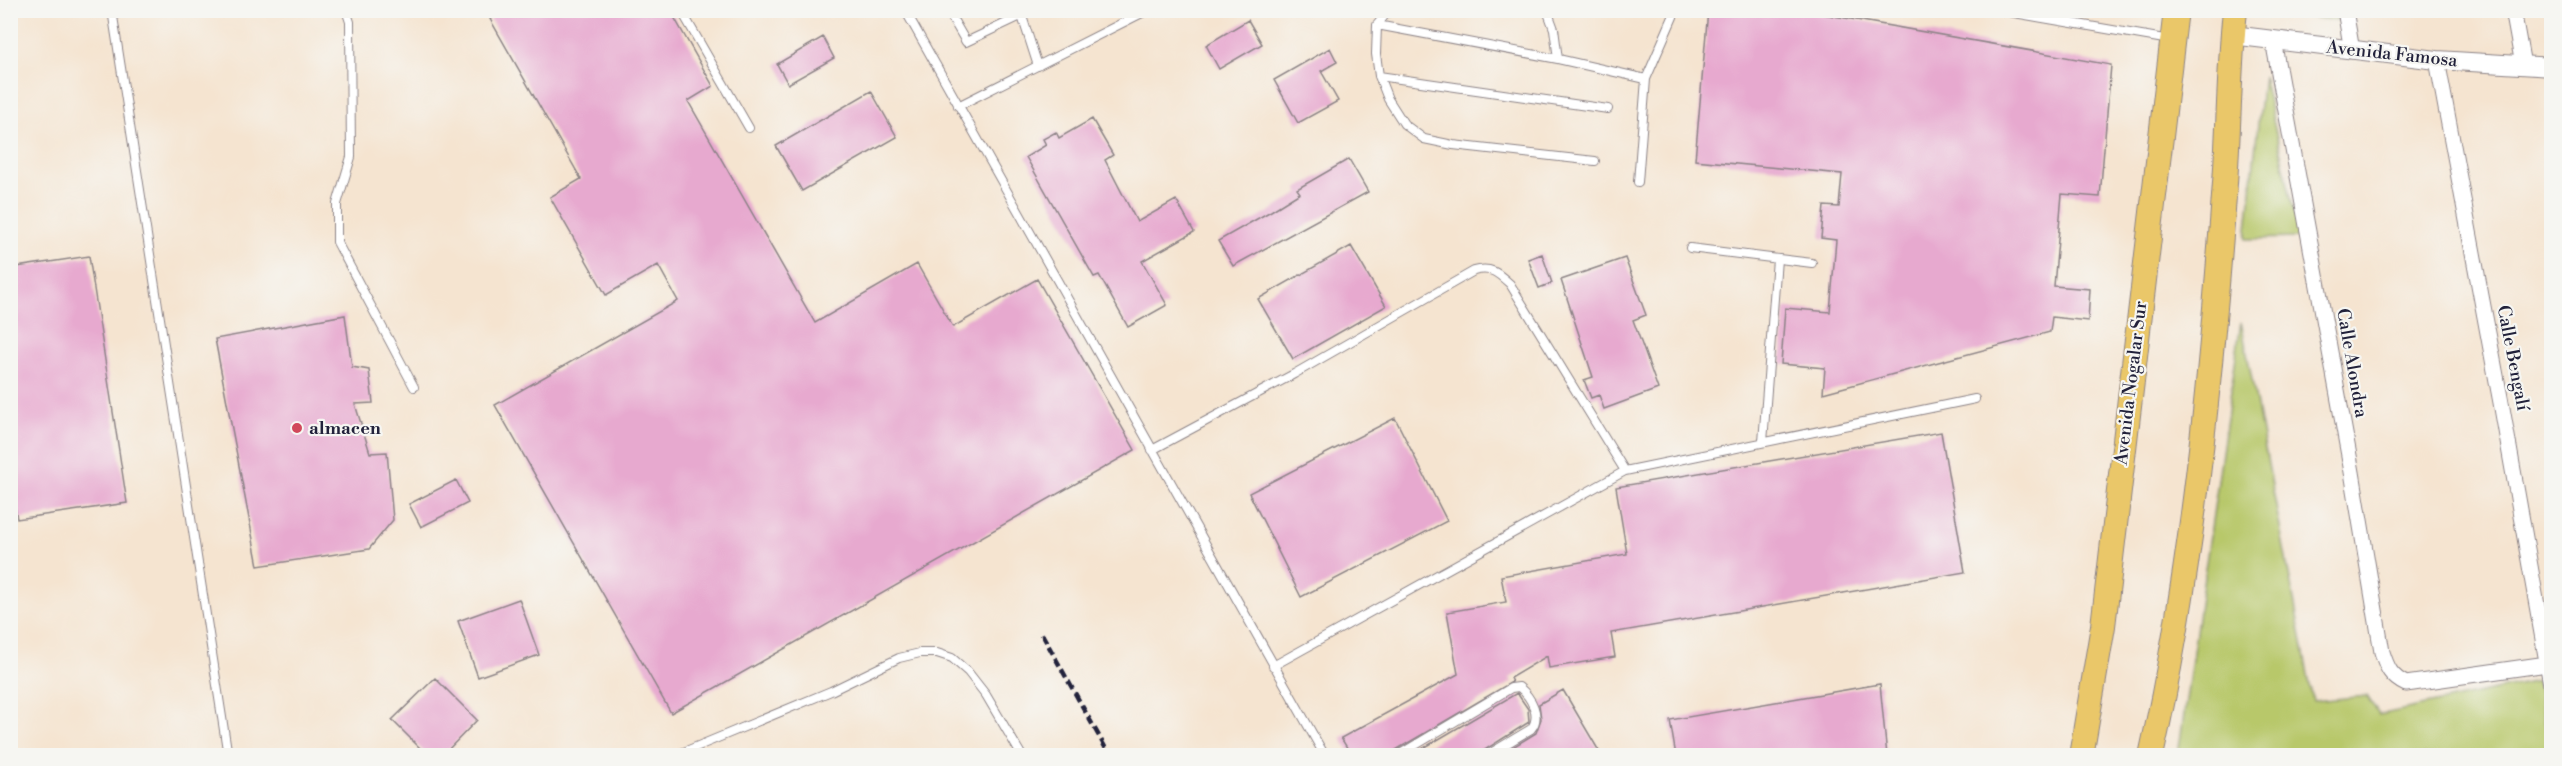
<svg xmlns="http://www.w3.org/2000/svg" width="2562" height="766" viewBox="0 0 2562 766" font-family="'Libre Bodoni',serif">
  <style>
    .green { fill: #b8c86a; stroke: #6d7552; stroke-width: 1.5 }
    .building { fill: #e7a9cf }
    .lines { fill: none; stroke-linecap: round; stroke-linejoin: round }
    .service-casing { stroke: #8c8386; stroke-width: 10 }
    .minor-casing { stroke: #8c8386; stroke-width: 17 }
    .tertiary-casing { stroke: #8c8386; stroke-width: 20 }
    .trunk-casing { stroke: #8c8386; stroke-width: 26 }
    .service { stroke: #fff; stroke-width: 8 }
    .minor { stroke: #fff; stroke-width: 15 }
    .tertiary { stroke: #fff; stroke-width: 18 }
    .trunk { stroke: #eac769; stroke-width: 24 }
    .rail { stroke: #22223b; stroke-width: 4.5; stroke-dasharray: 9 4.5; stroke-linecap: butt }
    .poi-dot { fill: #d1495b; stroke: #f6f6f2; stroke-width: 2 }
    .labels { text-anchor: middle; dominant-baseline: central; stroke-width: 4.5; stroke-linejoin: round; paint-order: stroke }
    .street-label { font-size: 18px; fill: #22223b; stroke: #f6f6f2 }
    .poi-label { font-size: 18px; font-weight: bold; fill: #22223b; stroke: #f6f6f2; text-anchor: start }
  </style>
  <rect width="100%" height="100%" fill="#f6f6f2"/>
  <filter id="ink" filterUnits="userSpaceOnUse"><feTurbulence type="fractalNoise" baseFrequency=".0167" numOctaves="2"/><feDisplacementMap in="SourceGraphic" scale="12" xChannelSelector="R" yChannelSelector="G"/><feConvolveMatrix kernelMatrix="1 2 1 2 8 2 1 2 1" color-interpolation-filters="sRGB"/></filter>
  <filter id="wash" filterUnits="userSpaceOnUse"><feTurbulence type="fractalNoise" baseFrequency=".008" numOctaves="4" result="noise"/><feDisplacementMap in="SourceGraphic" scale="24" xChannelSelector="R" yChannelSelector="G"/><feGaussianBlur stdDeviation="1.35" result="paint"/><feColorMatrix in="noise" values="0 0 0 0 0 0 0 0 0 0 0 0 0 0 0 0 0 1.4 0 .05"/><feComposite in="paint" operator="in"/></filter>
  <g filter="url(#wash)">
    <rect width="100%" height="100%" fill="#f5e4d0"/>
    <path class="green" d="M 2266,11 L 2337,11 L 2340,21 L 2339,21 Z
      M 2263,76 L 2300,238 L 2246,239 Z
      M 2241,322 L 2313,701 L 2367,696 L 2379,715 L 2537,681 L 2551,755 L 2178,755 Z"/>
    <g id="blocks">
      <path class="building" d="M 505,10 L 670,10 L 713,86 L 688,101 L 815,323 L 917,264 L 953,327 L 1037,279 L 1135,450 L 671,713 L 495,405 L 678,301 L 658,265 L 606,295 L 550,197 L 581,179 L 490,19 Z
        M 1708,10 L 1800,10 L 2111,65 L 2100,197 L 2062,194 L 2054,286 L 2090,289 L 2088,321 L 2052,317 L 2050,332 L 1823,393 L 1825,368 L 1781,364 L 1785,308 L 1830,312 L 1836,240 L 1821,238 L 1824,206 L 1839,207 L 1842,174 L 1695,160 Z
        M 1248,20 L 1262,44 L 1219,69 L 1206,45 Z
        M 823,37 L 834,58 L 788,84 L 777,64 Z
        M 1330,48 L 1337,62 L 1321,71 L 1338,101 L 1298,123 L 1274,80 Z
        M 871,91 L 897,137 L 802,191 L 776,146 Z
        M 1092,119 L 1113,155 L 1105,160 L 1137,222 L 1176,200 L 1194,232 L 1142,261 L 1167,305 L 1128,327 L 1099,275 L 1094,277 L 1026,157 L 1046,145 L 1043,139 L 1056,132 L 1059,138 Z
        M 1349,159 L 1368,192 L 1233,266 L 1218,241 L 1271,211 L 1300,193 L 1297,189 Z
        M 1351,246 L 1386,306 L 1293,359 L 1258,299 Z
        M 1542,254 L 1552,283 L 1539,288 L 1528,259 Z
        M 89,256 L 127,503 L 17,519 L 10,475 L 10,268 Z
        M 1625,258 L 1646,315 L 1633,320 L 1658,389 L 1604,409 L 1599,395 L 1591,398 L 1584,380 L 1593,377 L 1561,280 Z
        M 345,315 L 352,367 L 369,370 L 373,403 L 355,404 L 370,453 L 387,452 L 393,520 L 369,549 L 258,566 L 215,339 Z
        M 1395,418 L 1447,521 L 1301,597 L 1249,493 Z
        M 1941,432 L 1965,572 L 1611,633 L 1615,657 L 1549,668 L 1547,656 L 1510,678 L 1512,682 L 1394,751 L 1391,756 L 1352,756 L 1341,738 L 1458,674 L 1447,612 L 1506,602 L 1501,576 L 1627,554 L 1616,487 Z
        M 456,480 L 468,503 L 421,527 L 409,504 Z
        M 519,599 L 539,655 L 478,677 L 458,621 Z
        M 435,678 L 477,720 L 442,756 L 428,756 L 392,720 Z
        M 1880,684 L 1887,756 L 1676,756 L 1670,720 Z
        M 1563,690 L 1602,756 L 1498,756 L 1536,733 L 1541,719 L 1539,704 Z
        M 1517,693 L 1528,709 L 1529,722 L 1483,751 L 1480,756 L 1410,756 Z"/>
    </g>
  </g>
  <g filter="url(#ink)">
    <use href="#blocks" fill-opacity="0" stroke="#8c8386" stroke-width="1.5"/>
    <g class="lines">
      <g class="service-casing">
        <path id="service" d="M 112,10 L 228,756
          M 346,10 L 350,22 L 351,157 L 337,204 L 337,242 L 414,387
          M 681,10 L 749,128
          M 905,10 L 1325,756
          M 954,10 L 951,16 L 966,42 L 1023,15
          M 1389,10 L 1377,25 L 1376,54 L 1379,76 L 1388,99 L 1404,124 L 1424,139 L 1453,145 L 1595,161
          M 1547,10 L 1554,29 L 1558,59
          M 1997,10 L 2170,40
          M 1021,13 L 1038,66
          M 1377,25 L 1558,59 L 1646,79
          M 1379,76 L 1608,109
          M 958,106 L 1148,10
          M 1638,182 L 1646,79 L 1676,10
          M 1690,248 L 1812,263
          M 1763,442 L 1777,259
          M 1152,450 L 1294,374 L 1474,271 C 1491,266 1498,273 1510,284 L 1625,471 L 1273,666
          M 1625,471 L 1975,399
          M 674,756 L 831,691 L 899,658 L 920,653 L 937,653 L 952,658 L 968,672 L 986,695 L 1022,756
          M 1397,756 L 1511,688 L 1519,687 C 1531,697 1542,716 1531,729 L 1486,756"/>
      </g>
      <g class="minor-casing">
        <path id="minor" d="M 2345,10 L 2352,51
          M 2513,10 L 2523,65
          M 2273,40 L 2352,472 L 2382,652 C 2387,668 2391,677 2406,684 L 2547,664
          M 2437,60 L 2502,408 L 2552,690"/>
      </g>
      <g class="tertiary-casing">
        <path id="tertiary" d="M 2232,35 L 2437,60 L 2552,67"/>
      </g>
      <g class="trunk-casing">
        <path id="trunk" d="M 2081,756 L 2103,626 L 2176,10
          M 2151,756 C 2193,568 2211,374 2225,183 C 2229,126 2229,68 2235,10"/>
      </g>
      <use href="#service" class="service"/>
      <use href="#minor" class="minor"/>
      <use href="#tertiary" class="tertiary"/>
      <use href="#trunk" class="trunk"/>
      <path class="rail" d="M 1042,634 L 1110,756"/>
    </g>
  </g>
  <circle class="poi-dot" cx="297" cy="428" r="6"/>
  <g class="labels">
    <g class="street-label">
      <text transform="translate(2392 54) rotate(6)">Avenida Famosa</text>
      <text transform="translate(2513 358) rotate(79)">Calle Bengalí</text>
      <text transform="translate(2352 363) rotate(80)">Calle Alondra</text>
      <text transform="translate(2131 383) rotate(-83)">Avenida Nogalar Sur</text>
    </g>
    <g class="poi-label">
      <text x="309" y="428">almacen</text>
    </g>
  </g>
  <rect width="2562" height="766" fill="none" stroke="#f6f6f2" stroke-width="36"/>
</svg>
